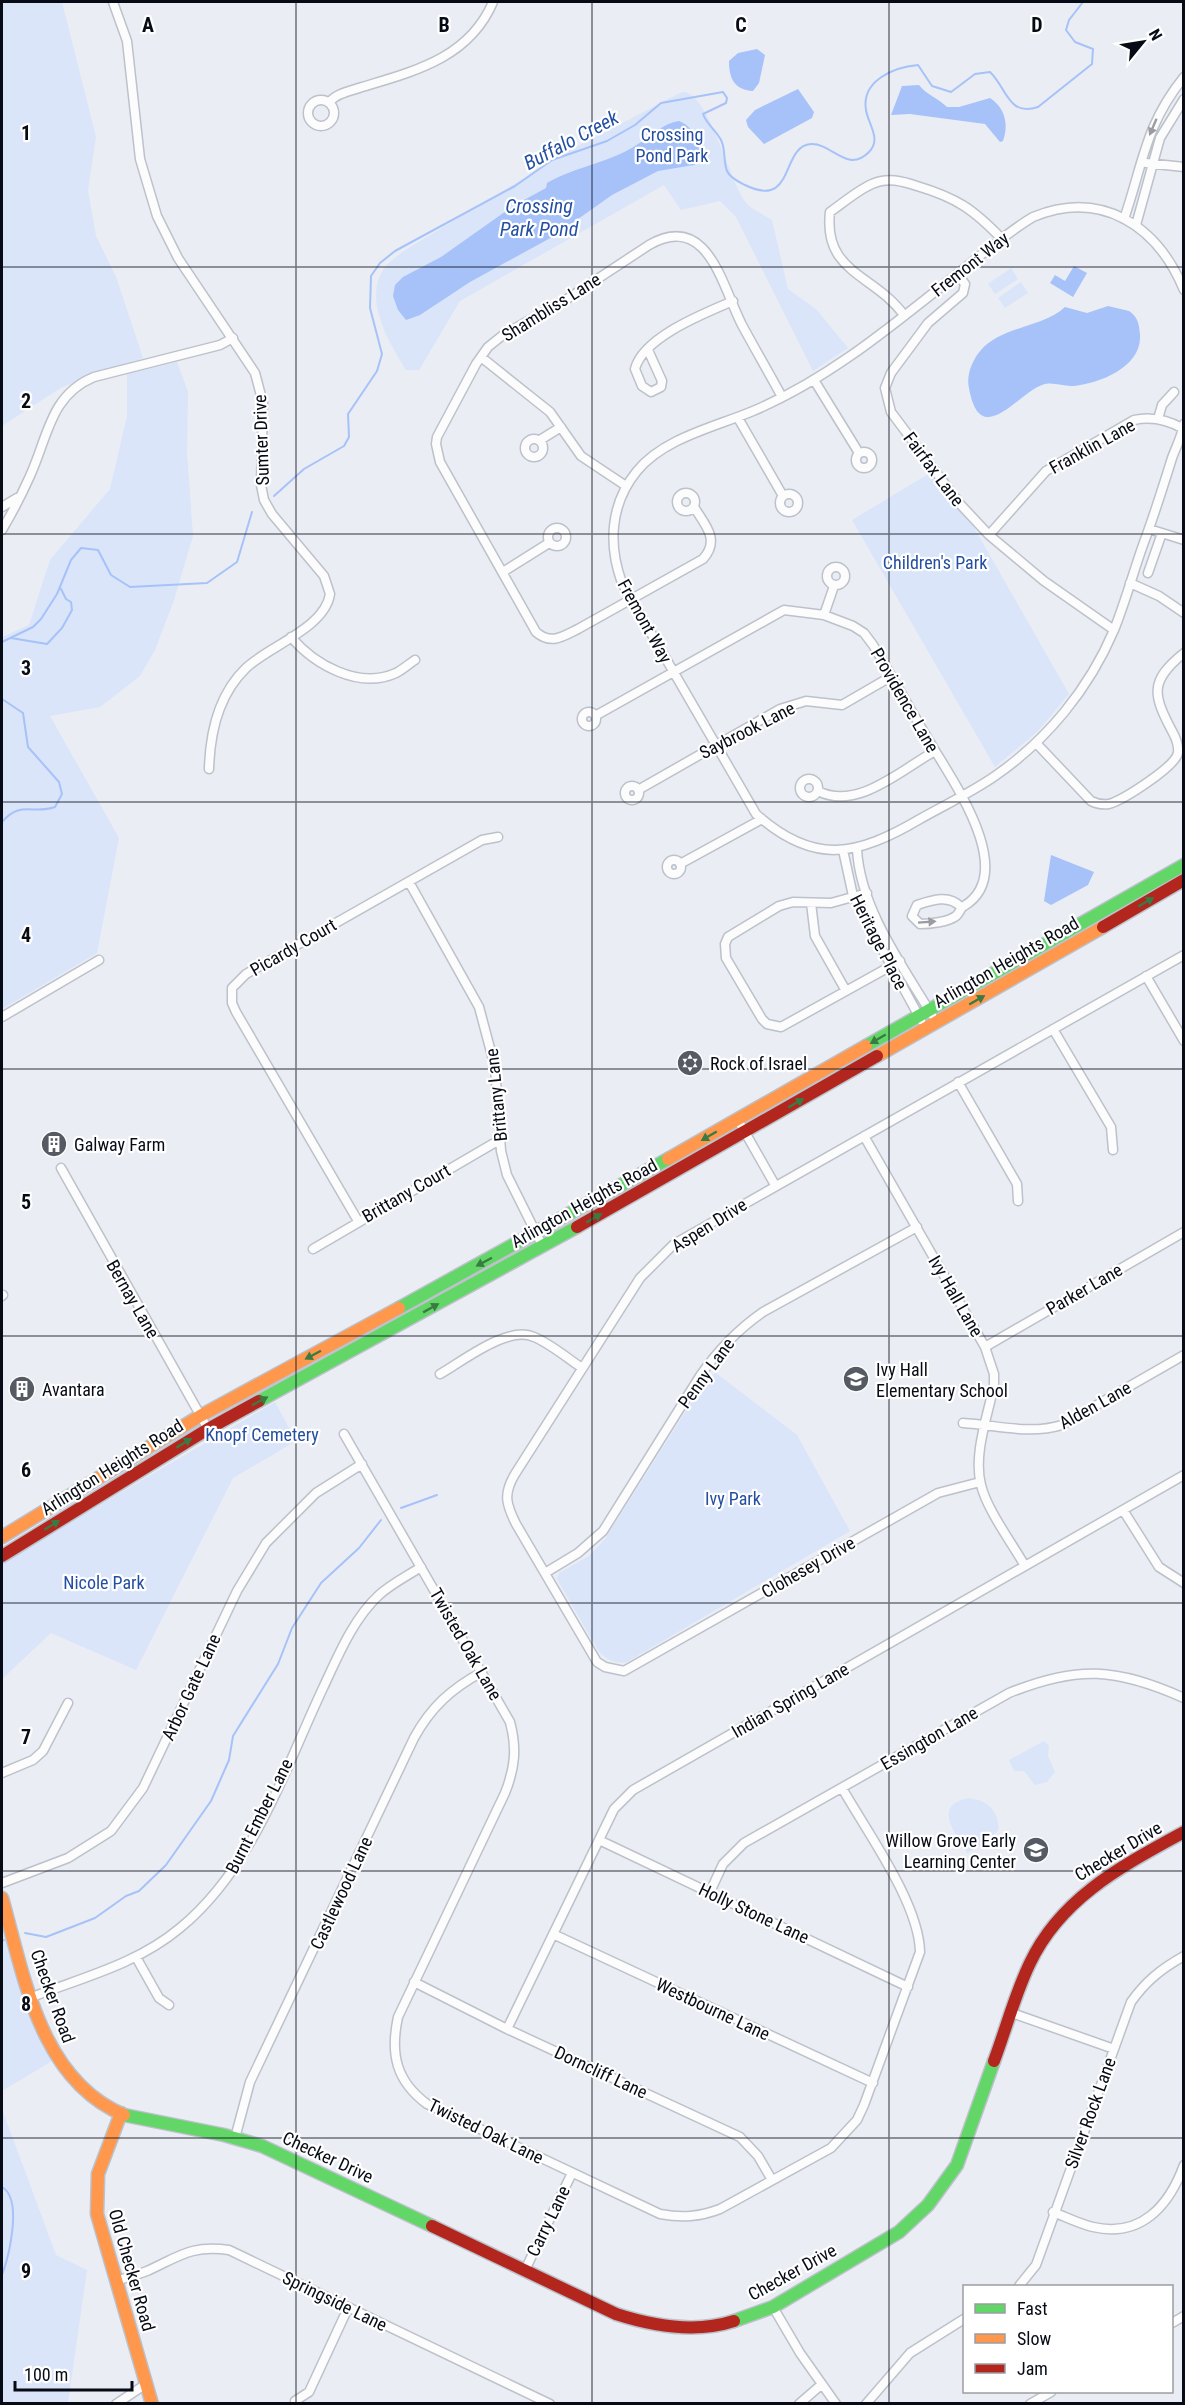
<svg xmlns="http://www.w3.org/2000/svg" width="1185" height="2405" viewBox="0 0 1185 2405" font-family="'Roboto Condensed',sans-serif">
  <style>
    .green { fill: #dae5f9 }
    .water { fill: #a6c2f8 }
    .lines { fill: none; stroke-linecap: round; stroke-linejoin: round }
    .stream { stroke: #a6c2f8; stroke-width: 2 }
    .street-casing { stroke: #bcc1ca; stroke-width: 11 }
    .fast-casing { stroke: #bcc1ca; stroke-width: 15 }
    .slow-casing { stroke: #bcc1ca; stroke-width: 15 }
    .jam-casing { stroke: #bcc1ca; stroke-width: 15 }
    .street { stroke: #fcfcfd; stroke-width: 8 }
    .fast { stroke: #63d668; stroke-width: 12 }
    .slow { stroke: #ff974d; stroke-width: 12 }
    .jam { stroke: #b3261e; stroke-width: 12 }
    .oneway { fill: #9a9ca0 }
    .oneway2 { fill: #397b43 }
    .grid { fill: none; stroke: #060b15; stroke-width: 1.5; stroke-opacity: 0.55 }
    .labels { text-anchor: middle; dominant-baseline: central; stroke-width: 4.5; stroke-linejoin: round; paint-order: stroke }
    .park-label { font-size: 18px; fill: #244ea2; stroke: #fff }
    .street-label { font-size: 18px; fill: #060b15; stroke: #fff }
    .poi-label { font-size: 18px; fill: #060b15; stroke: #fff; text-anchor: start }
    .water-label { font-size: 20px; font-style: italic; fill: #244fa3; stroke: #fff }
    .grid-label { font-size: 20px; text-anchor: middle; font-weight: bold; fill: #060b15; stroke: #fff; stroke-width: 4.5; stroke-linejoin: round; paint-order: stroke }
  </style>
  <rect width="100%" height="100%" fill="#eaedf4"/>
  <path class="green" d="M 2,2 L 62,2 L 96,137 L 88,190 L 96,236 L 116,277 L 143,358 L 62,387 L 2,426 Z
    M 682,92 C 710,91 730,187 748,205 C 754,211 765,215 772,220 L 788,289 L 817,310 L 848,348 L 813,371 L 736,217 L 720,201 L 681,210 L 664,185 L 460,301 L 419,370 L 406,370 C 389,342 362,299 385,267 C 391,260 400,254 407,249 L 570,150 Z
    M 1011,268 L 1018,279 L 995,294 L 988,284 Z
    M 1021,282 L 1028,293 L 1005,308 L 998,298 Z
    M 177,362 L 188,392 L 187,452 L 193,536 L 174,600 L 155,650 L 140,676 L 100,707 L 50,716 L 119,838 L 97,953 L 2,1009 L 2,637 L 29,625 L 50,560 L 110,489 L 127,416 L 127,374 Z
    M 930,473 L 972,524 L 1069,694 L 1038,731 L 995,767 L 852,520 Z
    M 716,1373 L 797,1435 L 850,1531 L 627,1662 C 615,1664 608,1660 599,1652 L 557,1579 L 559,1573 L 589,1556 L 605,1539 L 706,1379 Z
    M 275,1402 L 296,1441 L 233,1478 L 136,1670 L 51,1633 L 2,1679 L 2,1562 Z
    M 1044,1741 L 1049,1746 L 1048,1756 L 1055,1772 L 1047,1782 L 1035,1785 L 1024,1771 L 1014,1771 L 1009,1760 Z
    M 969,1798 C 989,1801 997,1810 999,1829 L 989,1841 L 967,1853 C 956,1834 931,1805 969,1798 Z
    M 2,1920 L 39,2037 L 52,2061 L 2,2091 Z
    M 2,2109 L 56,2255 L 87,2270 L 68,2403 L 2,2403 Z"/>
  <path class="water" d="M 757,49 L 765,55 L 759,83 L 753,91 C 734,90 729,78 729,61 L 738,53 Z
    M 919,85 C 927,95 938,98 947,107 L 959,107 L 990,98 C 1005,108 1009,124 1003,141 L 1000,142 L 985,124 L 910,114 L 891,115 L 902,86 Z
    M 798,89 L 814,112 L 812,118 L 764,144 L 748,127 L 746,120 L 755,110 Z
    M 679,121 C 693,126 705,146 701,161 L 694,165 L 658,171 L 612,195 L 554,236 L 470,282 L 420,315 L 406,320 L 398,310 L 393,296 L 395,285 L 403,277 L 441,257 L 513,206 L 546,188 L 547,183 C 576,166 610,163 638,144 C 652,136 663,123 679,121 Z
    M 1074,266 L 1087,273 L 1073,297 L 1050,283 L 1055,275 L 1065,281 Z
    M 1108,306 L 1129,311 C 1138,317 1139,324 1140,335 C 1142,367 1100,383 1074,386 C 1063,387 1053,381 1042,385 C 1018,393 980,451 969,388 C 966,376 972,360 981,350 C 1002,326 1042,328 1065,307 L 1087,313 Z
    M 1051,855 L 1094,872 L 1088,885 L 1051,905 L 1044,901 Z"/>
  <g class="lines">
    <path class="stream" d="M 274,496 L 304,469 L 344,446 L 349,437 L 348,414 L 377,371 L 382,354 L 370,308 L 371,276 L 380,263 L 395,251 L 515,186 L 552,160 L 607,141 L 635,125 L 661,103 L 723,92 L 727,98 L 726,103 L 703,114 C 707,125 716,130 721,140 C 726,150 723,161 727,171 C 730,178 739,182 745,185 C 796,210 780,146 811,144 C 832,143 847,174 869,152 C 882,139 868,124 866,110 C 861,80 895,67 918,65 L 932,86 L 951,92 L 975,74 L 990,72 C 1007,88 1008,117 1038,107 L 1092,64 L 1093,49 L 1075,42 L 1066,30 L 1069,20 L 1083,2
      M 11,638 L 47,644 L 62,628 L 72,610 L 71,602 L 66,599 L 61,589
      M 2,642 L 33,627 L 41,619 L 57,594 L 71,560 L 81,548 L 98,550 L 111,575 L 130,587 L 207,583 L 237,562 L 252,512
      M 2,699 L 23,713 L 28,747 L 59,782 L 62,794 L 55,807 C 32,815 21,800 2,822
      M 401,1508 L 437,1495
      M 25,1933 L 46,1937 L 95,1918 L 126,1896 L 139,1891 L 166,1865 L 211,1801 L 229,1760 L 233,1736 L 278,1664 L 292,1628 L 321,1583 L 359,1548 L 381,1520
      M 2,1941 L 4,1940
      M 2,2187 C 23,2199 9,2256 2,2275"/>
    <g class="street-casing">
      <path id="street" d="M 113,2 L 127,41 L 140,159 L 157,216 L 178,258 L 255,373 L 263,403 L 261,485 L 264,500 L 272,514 L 324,576 L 330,594 C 325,628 269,646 246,668 C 218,695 210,732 209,769
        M308 113a13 13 0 1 1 26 0a13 13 0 1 1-26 0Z
        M 329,103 C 336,93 351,91 362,87 C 415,71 469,58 493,2
        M 1146,163 L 1184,167
        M 1124,219 C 1143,164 1145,125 1184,77
        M 1136,225 L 1160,138 L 1184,99
        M 957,274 L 965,284 L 963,293 L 928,323 L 891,373 L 885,388 L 891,412 L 960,504 L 989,535 L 1044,581 L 1114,630
        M 1184,290 C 1157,225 1101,189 1033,217 C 1011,230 991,247 971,263 C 902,317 834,377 753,411 C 715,427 664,438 637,471 C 610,504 608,545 622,583 L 756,814 C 814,866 857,856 920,819 C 945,805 972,792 995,776 C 1047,740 1089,689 1114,630 C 1125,603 1133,573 1143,545 C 1154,516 1163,487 1172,458 C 1176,447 1182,436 1184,424
        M 904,315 C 874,274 823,273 830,212 C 843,203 858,190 872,184 C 888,177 902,181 917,186 C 957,198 973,209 1002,239
        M 648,350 L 662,381 L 661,387 L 651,392 L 642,386 L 635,369 C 643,337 705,313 733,301
        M 481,357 L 550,412 L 581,456 L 626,486
        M 814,380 L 859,453
        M 738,418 L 783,496
        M 1158,419 L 1162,405 L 1174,392
        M525 448a9 9 0 1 1 18 0a9 9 0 1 1-18 0Z
        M 540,440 L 561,427
        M856 460a8 8 0 1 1 16 0a8 8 0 1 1-16 0Z
        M677 502a9 9 0 1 1 18 0a9 9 0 1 1-18 0Z
        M780 503a9 9 0 1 1 18 0a9 9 0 1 1-18 0Z
        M 2,507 L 17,498
        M 694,507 C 706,526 720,540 703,559 L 578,629 C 562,637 551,645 536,632 L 440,462 L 436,444 L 437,437 L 476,364 L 488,347 L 503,335 L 567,299 L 649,245 C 708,211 722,286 742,325 C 755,349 769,373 782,397
        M548 537a9 9 0 1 1 18 0a9 9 0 1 1-18 0Z
        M 1149,529 L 1184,540
        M 2,530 C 12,513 22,494 30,476 C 48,437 50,395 94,377 L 220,345 L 233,338
        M 989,535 L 1046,471 L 1134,420 C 1152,416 1168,420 1184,429
        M827 576a9 9 0 1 1 18 0a9 9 0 1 1-18 0Z
        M 503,572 L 549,543
        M 1148,573 L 1162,533
        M 1130,583 L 1159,596 L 1184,613
        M 824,615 L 834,586
        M 291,637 C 314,664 358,690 396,673 C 402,670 409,664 415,660
        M582 719a7 7 0 1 1 14 0a7 7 0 1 1-14 0Z
        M 595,716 L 784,610 L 824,615 L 853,626 L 864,633 L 873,645 C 893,678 911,711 931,744 C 952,780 1019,873 964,906 C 960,908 960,913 956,916 C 948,922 930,924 920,924 L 912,916 L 917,905 C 932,900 949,894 961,907
        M 1036,743 L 1091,801 C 1097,804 1102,805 1109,804 C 1123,800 1175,767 1178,753 C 1179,745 1176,738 1172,731 C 1153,695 1149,681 1184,653
        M800 788a9 9 0 1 1 18 0a9 9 0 1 1-18 0Z
        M625 793a7 7 0 1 1 14 0a7 7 0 1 1-14 0Z
        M 638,790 L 780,709 L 806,701 L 842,705 L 892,676
        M 818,791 C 857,811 901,770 935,751
        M 857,849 C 860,908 902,965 932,1015
        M 843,850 L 853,896 L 921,1020
        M667 867a7 7 0 1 1 14 0a7 7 0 1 1-14 0Z
        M 680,864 L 762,819
        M 409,882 L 479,1007 L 495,1067 L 501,1151 L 507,1175 L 543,1247
        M 867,893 L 831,903 L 793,902 L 779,906 L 728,937 L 725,944 L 726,958 L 762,1019 L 767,1024 L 781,1027 L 900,961
        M 811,903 L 815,936 L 846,991
        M 1146,976 L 1184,1041
        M 2,1017 L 99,960
        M 1053,1029 L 1111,1127 L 1113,1150
        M 958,1082 L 1017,1184 L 1018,1201
        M 738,1120 L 775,1185
        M 864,1136 L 985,1347 L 994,1374 L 994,1385 C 988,1415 973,1454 981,1485 C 987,1510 1012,1543 1025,1566
        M 61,1168 L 208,1429
        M 358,1221 L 236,1012 L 232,1003 L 232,988 L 246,974 L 482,840 L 498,837
        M 313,1249 L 501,1139
        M 2,1296 L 3,1295
        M 985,1347 L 1184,1232
        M 440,1374 C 463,1361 508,1325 534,1337 C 551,1344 567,1358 582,1368
        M 963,1423 C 997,1425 1029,1435 1062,1425 L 1184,1355
        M 344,1434 L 510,1722 C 517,1748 515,1768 505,1793 L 398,2017 C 390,2054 396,2081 427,2104 L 660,2214 C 682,2218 699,2217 720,2209 L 831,2148 L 857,2120 L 864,2105 L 920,1952 C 919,1903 867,1832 842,1788
        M 980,1482 L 938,1493 L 624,1671 L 605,1667 L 597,1662 L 516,1524 C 506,1504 503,1494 515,1474 L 640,1278 L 674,1244 L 1184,955
        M 1123,1510 L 1159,1567 L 1184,1583
        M 545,1573 L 578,1553 L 603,1531 L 700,1376 C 718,1350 737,1330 763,1312 L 917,1227
        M 2,1773 L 33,1760 L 43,1751 L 68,1703
        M 599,1840 L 908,1987
        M 2,1883 L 68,1858 L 111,1831 L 143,1788 L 237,1591 L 266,1543 L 316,1493 L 362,1464
        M 710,1892 L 723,1864 L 744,1843 L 1009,1693 C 1078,1665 1116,1668 1184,1698
        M 553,1934 L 873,2083
        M 136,1957 L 159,1998 L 169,2005
        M 414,1982 L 507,2029 L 740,2137 L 758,2156 L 772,2180
        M 32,1997 C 84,1977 137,1964 180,1928 C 253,1868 284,1771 323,1688 C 338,1656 353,1619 379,1595 C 391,1584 407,1576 421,1567
        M 1012,2013 L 1114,2049
        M 507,2029 L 614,1809 L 633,1790 L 1184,1475
        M 235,2138 L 250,2082 L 414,1738 C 431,1707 451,1689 482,1672
        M 1053,2212 C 1066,2217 1080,2224 1093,2227 C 1141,2238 1169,2206 1184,2165
        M 525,2270 L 572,2173
        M 115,2281 C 126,2278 137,2275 147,2271 C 180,2256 191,2245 229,2250 L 550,2404
        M 1019,2286 L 1036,2265 L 1131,2002 C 1146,1981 1161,1969 1184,1956
        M 773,2307 L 800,2353 L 836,2404
        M 1172,2323 L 1184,2316
        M 295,2401 L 309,2392 L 348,2308
        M 116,2404 L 146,2384
        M 799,2404 L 821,2385
        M 866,2404 L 910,2353 L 964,2319
        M 1030,2404 L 1051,2392"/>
    </g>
    <g class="fast-casing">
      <path id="fast" d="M 866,1046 L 1184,865
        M 399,1308 L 668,1159
        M 259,1401 L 577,1227
        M 124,2115 L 224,2135 L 262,2146 L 432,2226
        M 734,2321 L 773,2307 L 899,2232 L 928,2205 L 957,2165 L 994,2061"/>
    </g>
    <g class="slow-casing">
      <path id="slow" d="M 877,1056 L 1103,927
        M 668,1159 L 866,1046
        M 2,1537 L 200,1416 L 399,1308
        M 2,1898 C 24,1976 40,2080 124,2115
        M 121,2113 L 98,2174 L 97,2214 L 152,2404"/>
    </g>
    <g class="jam-casing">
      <path id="jam" d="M 1103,927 L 1184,880
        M 577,1227 L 877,1056
        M 2,1556 L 208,1429 L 259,1401
        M 994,2061 C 1006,2029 1015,1994 1030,1963 C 1061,1897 1124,1865 1184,1832
        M 432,2226 L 616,2314 C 653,2326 697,2333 734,2321"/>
    </g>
    <use href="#street" class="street"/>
    <use href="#fast" class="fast"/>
    <use href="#slow" class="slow"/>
    <use href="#jam" class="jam"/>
  </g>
  <defs><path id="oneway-solid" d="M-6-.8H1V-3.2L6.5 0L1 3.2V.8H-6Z" transform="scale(1.5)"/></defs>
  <g class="oneway">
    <use href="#oneway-solid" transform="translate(1153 127) rotate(113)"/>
    <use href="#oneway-solid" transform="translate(927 922) rotate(-4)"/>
  </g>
  <g class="oneway2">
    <use href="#oneway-solid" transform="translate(1146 902) rotate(-30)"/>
    <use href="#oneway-solid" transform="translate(977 1000) rotate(-30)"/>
    <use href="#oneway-solid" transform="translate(878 1039) rotate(150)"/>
    <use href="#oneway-solid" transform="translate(796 1103) rotate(-30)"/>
    <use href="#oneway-solid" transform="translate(709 1136) rotate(150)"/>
    <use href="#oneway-solid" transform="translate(594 1218) rotate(-30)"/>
    <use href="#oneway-solid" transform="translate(484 1262) rotate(152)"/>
    <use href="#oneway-solid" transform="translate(431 1308) rotate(-29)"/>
    <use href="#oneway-solid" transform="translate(313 1355) rotate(152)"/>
    <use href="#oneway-solid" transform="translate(260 1401) rotate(-28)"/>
    <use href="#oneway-solid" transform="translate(184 1443) rotate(-31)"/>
    <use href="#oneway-solid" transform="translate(52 1525) rotate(-32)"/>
  </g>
  <path class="grid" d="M 296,2 L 296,2404M 592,2 L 592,2404M 889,2 L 889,2404M 2,267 L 1184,267M 2,534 L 1184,534M 2,802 L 1184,802M 2,1069 L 1184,1069M 2,1336 L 1184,1336M 2,1603 L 1184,1603M 2,1871 L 1184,1871M 2,2138 L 1184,2138"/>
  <defs>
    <g id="synagogue-disc" transform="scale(1.35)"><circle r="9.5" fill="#565a63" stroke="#fff"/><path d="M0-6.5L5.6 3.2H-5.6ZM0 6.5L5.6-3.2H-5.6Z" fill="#fff"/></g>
    <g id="building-disc" transform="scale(1.35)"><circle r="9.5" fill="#565a63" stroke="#fff"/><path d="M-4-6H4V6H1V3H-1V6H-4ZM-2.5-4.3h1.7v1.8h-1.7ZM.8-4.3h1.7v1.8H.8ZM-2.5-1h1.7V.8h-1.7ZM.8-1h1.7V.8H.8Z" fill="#fff"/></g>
    <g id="school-disc" transform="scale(1.35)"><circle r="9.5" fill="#565a63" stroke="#fff"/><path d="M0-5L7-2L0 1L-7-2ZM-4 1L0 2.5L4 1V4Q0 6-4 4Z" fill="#fff"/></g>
  </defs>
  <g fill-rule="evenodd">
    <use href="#synagogue-disc" x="690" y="1063"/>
    <use href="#building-disc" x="54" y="1144"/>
    <use href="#school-disc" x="856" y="1379"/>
    <use href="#building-disc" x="22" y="1389"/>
    <use href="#school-disc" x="1036" y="1850"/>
  </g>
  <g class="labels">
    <g class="park-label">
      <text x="672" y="134">Crossing<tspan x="672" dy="21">Pond Park</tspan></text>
      <text x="935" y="562">Children's Park</text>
      <text x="262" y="1434">Knopf Cemetery</text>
      <text x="733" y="1498">Ivy Park</text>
      <text x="104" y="1582">Nicole Park</text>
    </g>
    <g class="street-label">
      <text transform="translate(970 264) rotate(-38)">Fremont Way</text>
      <text transform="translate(551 307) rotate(-32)">Shambliss Lane</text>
      <text transform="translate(261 440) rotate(-92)">Sumter Drive</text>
      <text transform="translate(1092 446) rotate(-29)">Franklin Lane</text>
      <text transform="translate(934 469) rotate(53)">Fairfax Lane</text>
      <text transform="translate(645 621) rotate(61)">Fremont Way</text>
      <text transform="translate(905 700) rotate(60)">Providence Lane</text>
      <text transform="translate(747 730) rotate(-27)">Saybrook Lane</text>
      <text transform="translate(879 942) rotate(63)">Heritage Place</text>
      <text transform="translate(293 947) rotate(-30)">Picardy Court</text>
      <text transform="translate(1006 962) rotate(-30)">Arlington Heights Road</text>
      <text transform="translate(496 1095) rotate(-96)">Brittany Lane</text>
      <text transform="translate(406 1193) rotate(-30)">Brittany Court</text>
      <text transform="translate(584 1203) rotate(-29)">Arlington Heights Road</text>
      <text transform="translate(709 1225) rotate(-32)">Aspen Drive</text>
      <text transform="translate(1084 1289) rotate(-30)">Parker Lane</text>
      <text transform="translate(956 1296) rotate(60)">Ivy Hall Lane</text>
      <text transform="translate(133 1299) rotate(60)">Bernay Lane</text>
      <text transform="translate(706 1373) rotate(-54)">Penny Lane</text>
      <text transform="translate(1095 1405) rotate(-29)">Alden Lane</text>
      <text transform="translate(112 1467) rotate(-32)">Arlington Heights Road</text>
      <text transform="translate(808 1567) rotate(-30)">Clohesey Drive</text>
      <text transform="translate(466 1644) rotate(60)">Twisted Oak Lane</text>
      <text transform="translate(191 1687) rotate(-65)">Arbor Gate Lane</text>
      <text transform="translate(790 1700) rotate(-30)">Indian Spring Lane</text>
      <text transform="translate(929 1738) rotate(-30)">Essington Lane</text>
      <text transform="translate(259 1816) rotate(-63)">Burnt Ember Lane</text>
      <text transform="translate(1118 1851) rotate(-31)">Checker Drive</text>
      <text transform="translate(341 1893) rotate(-65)">Castlewood Lane</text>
      <text transform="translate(754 1913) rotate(25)">Holly Stone Lane</text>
      <text transform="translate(53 1996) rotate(70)">Checker Road</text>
      <text transform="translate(713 2009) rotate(25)">Westbourne Lane</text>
      <text transform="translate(601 2072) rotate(25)">Dorncliff Lane</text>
      <text transform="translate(1090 2113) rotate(-70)">Silver Rock Lane</text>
      <text transform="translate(486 2131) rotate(26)">Twisted Oak Lane</text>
      <text transform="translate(328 2157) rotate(25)">Checker Drive</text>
      <text transform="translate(548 2221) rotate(-64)">Carry Lane</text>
      <text transform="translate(132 2270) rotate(74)">Old Checker Road</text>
      <text transform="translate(792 2272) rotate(-29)">Checker Drive</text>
      <text transform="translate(335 2301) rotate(26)">Springside Lane</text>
    </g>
    <g class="poi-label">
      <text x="710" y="1063">Rock of Israel</text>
      <text x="74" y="1144">Galway Farm</text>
      <text x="876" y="1369">Ivy Hall<tspan x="876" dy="21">Elementary School</tspan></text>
      <text x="42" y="1389">Avantara</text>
      <text x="1016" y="1840" text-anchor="end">Willow Grove Early<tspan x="1016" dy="21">Learning Center</tspan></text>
    </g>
    <g class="water-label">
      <text transform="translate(571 140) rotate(-28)">Buffalo Creek</text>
      <text x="539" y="206">Crossing<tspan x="539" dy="23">Park Pond</tspan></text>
    </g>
  </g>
  <g class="grid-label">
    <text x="148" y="32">A</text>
    <text x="444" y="32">B</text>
    <text x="741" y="32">C</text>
    <text x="1037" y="32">D</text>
    <text x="26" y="140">1</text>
    <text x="26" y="408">2</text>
    <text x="26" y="675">3</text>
    <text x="26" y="942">4</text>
    <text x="26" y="1209">5</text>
    <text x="26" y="1477">6</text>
    <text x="26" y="1744">7</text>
    <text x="26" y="2011">8</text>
    <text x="26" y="2278">9</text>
  </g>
  <rect width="1185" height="2405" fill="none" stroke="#060b15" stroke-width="6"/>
  <rect x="963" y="2285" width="210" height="108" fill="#ffffff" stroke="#9b9da1" stroke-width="1.5"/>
  <rect x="975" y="2304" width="30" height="9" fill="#63d668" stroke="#9b9da1" stroke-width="1.5"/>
  <text x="1017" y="2315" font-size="18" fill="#060b15">Fast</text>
  <rect x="975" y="2334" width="30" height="9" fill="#ff974d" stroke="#9b9da1" stroke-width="1.5"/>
  <text x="1017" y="2345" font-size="18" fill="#060b15">Slow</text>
  <rect x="975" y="2364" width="30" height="9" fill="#b3261e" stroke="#9b9da1" stroke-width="1.5"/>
  <text x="1017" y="2375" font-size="18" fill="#060b15">Jam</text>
  <g transform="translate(1143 42) rotate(60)" stroke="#ffffff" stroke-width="4.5" paint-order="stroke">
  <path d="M0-4.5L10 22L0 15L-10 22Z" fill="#060b15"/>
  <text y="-9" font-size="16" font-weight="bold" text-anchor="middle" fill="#060b15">N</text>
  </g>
  <path d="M15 2381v9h117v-9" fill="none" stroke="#060b15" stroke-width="3"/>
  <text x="24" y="2381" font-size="18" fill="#060b15" stroke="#ffffff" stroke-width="4.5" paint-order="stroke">100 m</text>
</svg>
